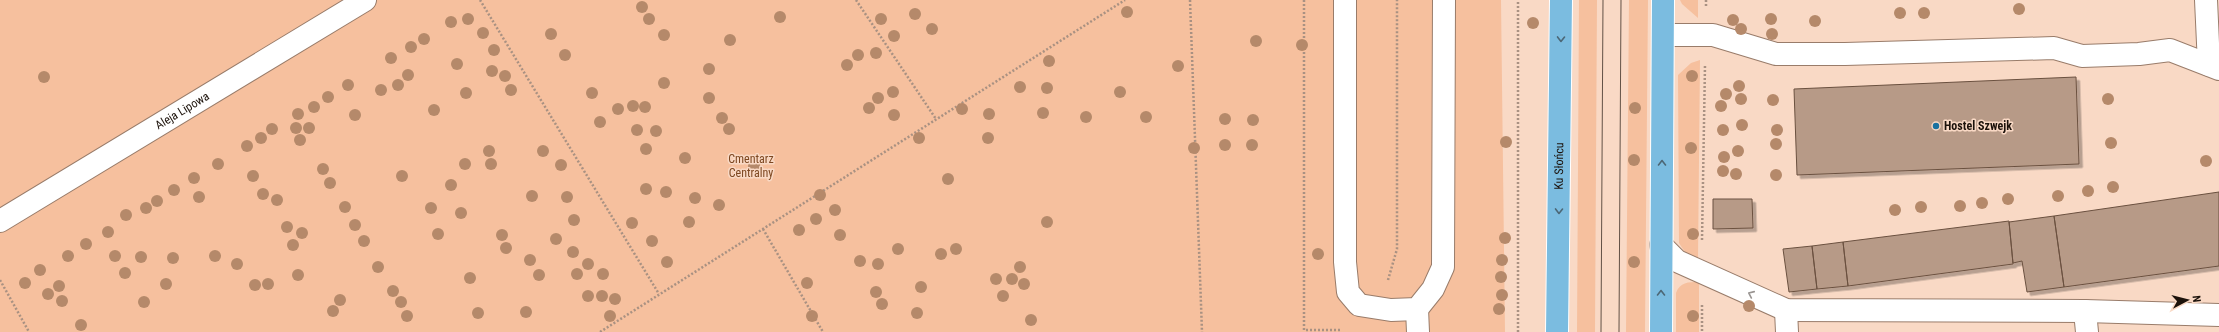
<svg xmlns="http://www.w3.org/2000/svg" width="2219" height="332" viewBox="0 0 2219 332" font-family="'Roboto Condensed',sans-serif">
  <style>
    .green { fill: #f6c09e }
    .building { fill: #b79a87; stroke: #6b5140; filter: url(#shadow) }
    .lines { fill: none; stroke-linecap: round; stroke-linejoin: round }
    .minor-casing { stroke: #997c6a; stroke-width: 24 }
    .major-casing { stroke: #fff; stroke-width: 24 }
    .path { stroke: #a99182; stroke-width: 2.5; stroke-dasharray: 2 2; stroke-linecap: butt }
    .minor { stroke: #fff; stroke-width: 22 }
    .major { stroke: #7bbce0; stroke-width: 22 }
    .tram { stroke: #625146; stroke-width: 1 }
    .tree { fill: #b5896a }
    .oneway { stroke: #4c6776 }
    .oneway2 { stroke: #999491 }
    .poi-dot { fill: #1971a0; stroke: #f9d9c5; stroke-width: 1.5 }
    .labels { text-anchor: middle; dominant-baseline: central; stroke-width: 3; stroke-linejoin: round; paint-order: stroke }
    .street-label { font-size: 12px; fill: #1c120b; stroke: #f9d9c5 }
    .poi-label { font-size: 12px; font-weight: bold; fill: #1c120b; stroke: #f9d9c5; text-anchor: start }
    .park-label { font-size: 12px; fill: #7d4720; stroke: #f9d9c5 }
  </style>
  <defs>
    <filter id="shadow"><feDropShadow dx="3.5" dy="3.5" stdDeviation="0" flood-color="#0004"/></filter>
  </defs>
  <rect width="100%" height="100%" fill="#f9d9c5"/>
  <path class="green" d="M 0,0 L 1501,0 L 1505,332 L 0,332 Z
    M 1579,0 L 1597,0 L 1595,332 L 1577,332 Z
    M 1629,0 L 1648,0 L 1645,332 L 1626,332 Z
    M 1680,0 L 1698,0 L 1698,18 L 1682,4 Z
    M 1700,60 L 1698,260 C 1689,258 1684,251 1679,243 L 1678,75 L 1691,63 Z
    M 1699,282 L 1699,332 L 1676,332 L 1676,293 C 1680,282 1688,282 1699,282 Z"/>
  <path class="building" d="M 2076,77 L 2079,164 L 1797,175 L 1794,89 Z
    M 2219,192 L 2219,266 L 2064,287 L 2054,216 Z
    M 1713,199 L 1752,199 L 1753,228 L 1713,229 Z
    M 2054,216 L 2064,287 L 2027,292 L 2022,261 L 2013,263 L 2009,222 Z
    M 2009,221 L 2013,264 L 1848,286 L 1843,242 Z
    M 1843,242 L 1848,286 L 1817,289 L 1812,246 Z
    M 1812,246 L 1817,289 L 1789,292 L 1783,249 Z"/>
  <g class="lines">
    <g class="minor-casing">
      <g id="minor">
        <path d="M 1345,0 L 1345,262 L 1348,292 L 1359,305 L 1391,310 L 1417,309 L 1433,289 L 1443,267 L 1444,0"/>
        <path d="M 2206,0 L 2209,65"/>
        <path d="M 1663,35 L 1713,35 L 1776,54 L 1845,54 L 2054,48 L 2082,56 L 2139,54 L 2170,50 L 2219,69"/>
        <path id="s1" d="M 0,221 L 365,0"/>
        <path d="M 1661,245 L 1677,261 L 1786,310 L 2085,311 L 2087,332"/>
        <path d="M 1417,309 L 1418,332"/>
        <path d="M 1786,310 L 1787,332"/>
        <path d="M 2085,311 L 2219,315"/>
      </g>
    </g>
    <g class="major-casing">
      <g id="major">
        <path id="s2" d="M 1557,332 L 1561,0"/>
        <path d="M 1661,332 L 1663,0"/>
      </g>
    </g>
    <path class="path" d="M 480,0 L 659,294
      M 856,0 L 936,119
      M 1190,0 L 1202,332
      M 1304,0 L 1304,330 L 1342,330
      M 1706,6 L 1706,0
      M 763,229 L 823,332
      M 1702,240 L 1705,65
      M 0,280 L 29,332
      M 1388,280 L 1397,249 L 1397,0
      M 1702,305 L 1702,332
      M 600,332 L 1125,0
      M 1518,332 L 1518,0"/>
    <use href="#minor" class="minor"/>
    <use href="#major" class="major"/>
    <path class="tram" d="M 1601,332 L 1603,0
      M 1619,332 L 1621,0"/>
  </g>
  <g class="tree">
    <circle cx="642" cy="7" r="6"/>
    <circle cx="2019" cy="9" r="6"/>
    <circle cx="1127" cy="12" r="6"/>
    <circle cx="1900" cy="13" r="6"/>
    <circle cx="1924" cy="13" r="6"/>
    <circle cx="915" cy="14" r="6"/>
    <circle cx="780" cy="17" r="6"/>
    <circle cx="468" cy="19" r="6"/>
    <circle cx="649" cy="19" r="6"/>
    <circle cx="881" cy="19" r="6"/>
    <circle cx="1771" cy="19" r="6"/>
    <circle cx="1733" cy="20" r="6"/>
    <circle cx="1815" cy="21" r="6"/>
    <circle cx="451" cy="22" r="6"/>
    <circle cx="1533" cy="23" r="6"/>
    <circle cx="932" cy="29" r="6"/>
    <circle cx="1741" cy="29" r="6"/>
    <circle cx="483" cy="33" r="6"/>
    <circle cx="551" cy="34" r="6"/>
    <circle cx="1772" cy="34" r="6"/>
    <circle cx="664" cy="35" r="6"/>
    <circle cx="894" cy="36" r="6"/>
    <circle cx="424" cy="39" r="6"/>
    <circle cx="730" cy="40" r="6"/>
    <circle cx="1256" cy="41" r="6"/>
    <circle cx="1302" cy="45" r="6"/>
    <circle cx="411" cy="47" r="6"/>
    <circle cx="494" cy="50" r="6"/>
    <circle cx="876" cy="53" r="6"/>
    <circle cx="565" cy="55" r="6"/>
    <circle cx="858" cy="55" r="6"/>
    <circle cx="391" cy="58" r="6"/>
    <circle cx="1049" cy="61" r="6"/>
    <circle cx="457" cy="64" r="6"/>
    <circle cx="847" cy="65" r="6"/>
    <circle cx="1178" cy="66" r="6"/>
    <circle cx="709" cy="69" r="6"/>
    <circle cx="492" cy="71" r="6"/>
    <circle cx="408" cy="75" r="6"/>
    <circle cx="505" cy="76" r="6"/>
    <circle cx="1692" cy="76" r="6"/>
    <circle cx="44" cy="77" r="6"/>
    <circle cx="664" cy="83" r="6"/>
    <circle cx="348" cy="85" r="6"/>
    <circle cx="398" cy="85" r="6"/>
    <circle cx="1739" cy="86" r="6"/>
    <circle cx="1020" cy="87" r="6"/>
    <circle cx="1047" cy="88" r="6"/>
    <circle cx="381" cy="90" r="6"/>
    <circle cx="511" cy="90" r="6"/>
    <circle cx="893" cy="92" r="6"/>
    <circle cx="1120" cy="92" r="6"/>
    <circle cx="466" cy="93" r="6"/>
    <circle cx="592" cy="93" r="6"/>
    <circle cx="1726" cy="94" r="6"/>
    <circle cx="328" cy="97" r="6"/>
    <circle cx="709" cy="98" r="6"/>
    <circle cx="878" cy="98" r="6"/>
    <circle cx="1741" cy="99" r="6"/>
    <circle cx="2108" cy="99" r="6"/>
    <circle cx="1773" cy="100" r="6"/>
    <circle cx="633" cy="106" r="6"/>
    <circle cx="1721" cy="106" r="6"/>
    <circle cx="314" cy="107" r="6"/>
    <circle cx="645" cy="107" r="6"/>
    <circle cx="869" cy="108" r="6"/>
    <circle cx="1635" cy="108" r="6"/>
    <circle cx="618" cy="109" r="6"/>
    <circle cx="962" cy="109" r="6"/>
    <circle cx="434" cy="110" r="6"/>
    <circle cx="1043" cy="113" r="6"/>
    <circle cx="298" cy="114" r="6"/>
    <circle cx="989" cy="114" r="6"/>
    <circle cx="355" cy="115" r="6"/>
    <circle cx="894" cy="115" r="6"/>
    <circle cx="1086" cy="117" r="6"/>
    <circle cx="1146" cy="117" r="6"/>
    <circle cx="722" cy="118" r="6"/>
    <circle cx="1225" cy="119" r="6"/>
    <circle cx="1253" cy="120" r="6"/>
    <circle cx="600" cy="122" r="6"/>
    <circle cx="1742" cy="125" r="6"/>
    <circle cx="296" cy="128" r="6"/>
    <circle cx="309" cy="128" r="6"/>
    <circle cx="272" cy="129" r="6"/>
    <circle cx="729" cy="129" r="6"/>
    <circle cx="637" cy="130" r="6"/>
    <circle cx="1723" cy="130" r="6"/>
    <circle cx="1777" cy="130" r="6"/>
    <circle cx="656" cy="131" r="6"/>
    <circle cx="261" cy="138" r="6"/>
    <circle cx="919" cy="138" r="6"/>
    <circle cx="988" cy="138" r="6"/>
    <circle cx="300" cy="140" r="6"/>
    <circle cx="1506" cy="142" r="6"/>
    <circle cx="2111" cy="143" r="6"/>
    <circle cx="1776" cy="144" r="6"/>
    <circle cx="1225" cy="145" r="6"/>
    <circle cx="1252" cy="145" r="6"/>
    <circle cx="247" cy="146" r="6"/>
    <circle cx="1194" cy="148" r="6"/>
    <circle cx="1691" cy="148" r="6"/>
    <circle cx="646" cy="149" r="6"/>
    <circle cx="489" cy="151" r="6"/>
    <circle cx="543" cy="151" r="6"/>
    <circle cx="1738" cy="151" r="6"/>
    <circle cx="1724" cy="157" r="6"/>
    <circle cx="685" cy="158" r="6"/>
    <circle cx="1634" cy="160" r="6"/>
    <circle cx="2206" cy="161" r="6"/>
    <circle cx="218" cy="164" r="6"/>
    <circle cx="465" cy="164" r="6"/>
    <circle cx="491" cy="164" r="6"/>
    <circle cx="561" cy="165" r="6"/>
    <circle cx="754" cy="166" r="6"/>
    <circle cx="323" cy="169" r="6"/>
    <circle cx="1723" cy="171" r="6"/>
    <circle cx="1736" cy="174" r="6"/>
    <circle cx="1776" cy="175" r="6"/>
    <circle cx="253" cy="176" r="6"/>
    <circle cx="402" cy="176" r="6"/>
    <circle cx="194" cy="178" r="6"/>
    <circle cx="948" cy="179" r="6"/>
    <circle cx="330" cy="183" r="6"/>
    <circle cx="451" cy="185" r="6"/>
    <circle cx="2113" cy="187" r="6"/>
    <circle cx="646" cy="189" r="6"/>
    <circle cx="174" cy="190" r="6"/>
    <circle cx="2088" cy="191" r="6"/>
    <circle cx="666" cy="192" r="6"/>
    <circle cx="263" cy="194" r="6"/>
    <circle cx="820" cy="195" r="6"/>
    <circle cx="532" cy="196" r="6"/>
    <circle cx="2058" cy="196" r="6"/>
    <circle cx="199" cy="197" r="6"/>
    <circle cx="567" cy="197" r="6"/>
    <circle cx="695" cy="198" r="6"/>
    <circle cx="2008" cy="199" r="6"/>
    <circle cx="277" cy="200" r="6"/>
    <circle cx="157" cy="201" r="6"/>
    <circle cx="1982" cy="203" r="6"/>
    <circle cx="719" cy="205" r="6"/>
    <circle cx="1960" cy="206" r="6"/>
    <circle cx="345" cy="207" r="6"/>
    <circle cx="1921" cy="207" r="6"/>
    <circle cx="146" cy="208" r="6"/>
    <circle cx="431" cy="208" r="6"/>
    <circle cx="835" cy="210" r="6"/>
    <circle cx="1895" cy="210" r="6"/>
    <circle cx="461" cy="213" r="6"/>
    <circle cx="126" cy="215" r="6"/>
    <circle cx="816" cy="219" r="6"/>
    <circle cx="574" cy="220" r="6"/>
    <circle cx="689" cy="222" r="6"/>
    <circle cx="1047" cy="222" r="6"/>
    <circle cx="632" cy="223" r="6"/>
    <circle cx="355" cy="225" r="6"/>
    <circle cx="287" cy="227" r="6"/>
    <circle cx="799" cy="230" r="6"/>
    <circle cx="108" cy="232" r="6"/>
    <circle cx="302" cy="233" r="6"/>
    <circle cx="438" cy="234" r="6"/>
    <circle cx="1693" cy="234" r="6"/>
    <circle cx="502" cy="235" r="6"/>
    <circle cx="840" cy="235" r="6"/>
    <circle cx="1505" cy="238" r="6"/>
    <circle cx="556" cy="239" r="6"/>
    <circle cx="364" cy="241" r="6"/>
    <circle cx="652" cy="241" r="6"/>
    <circle cx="86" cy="244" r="6"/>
    <circle cx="293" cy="245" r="6"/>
    <circle cx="506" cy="248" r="6"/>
    <circle cx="898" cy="249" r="6"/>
    <circle cx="956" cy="249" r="6"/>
    <circle cx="573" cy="252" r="6"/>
    <circle cx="941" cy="254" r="6"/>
    <circle cx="1318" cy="254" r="6"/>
    <circle cx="68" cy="256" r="6"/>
    <circle cx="115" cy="256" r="6"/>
    <circle cx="215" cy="256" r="6"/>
    <circle cx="141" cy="257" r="6"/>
    <circle cx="173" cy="258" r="6"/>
    <circle cx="530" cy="260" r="6"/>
    <circle cx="1502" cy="260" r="6"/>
    <circle cx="860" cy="261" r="6"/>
    <circle cx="667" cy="262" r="6"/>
    <circle cx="1634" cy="262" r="6"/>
    <circle cx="237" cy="264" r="6"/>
    <circle cx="588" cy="264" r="6"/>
    <circle cx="878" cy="264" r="6"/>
    <circle cx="378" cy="267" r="6"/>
    <circle cx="1020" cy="267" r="6"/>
    <circle cx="40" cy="270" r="6"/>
    <circle cx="125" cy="273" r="6"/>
    <circle cx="577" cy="274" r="6"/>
    <circle cx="603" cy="274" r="6"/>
    <circle cx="298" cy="275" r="6"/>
    <circle cx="539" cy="275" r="6"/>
    <circle cx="1501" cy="277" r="6"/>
    <circle cx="470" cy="278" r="6"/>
    <circle cx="996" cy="279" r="6"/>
    <circle cx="1012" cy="279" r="6"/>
    <circle cx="25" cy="283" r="6"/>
    <circle cx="807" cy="283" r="6"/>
    <circle cx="166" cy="284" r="6"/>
    <circle cx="268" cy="284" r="6"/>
    <circle cx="1024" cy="284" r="6"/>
    <circle cx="255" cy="285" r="6"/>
    <circle cx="59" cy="286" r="6"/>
    <circle cx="921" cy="287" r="6"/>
    <circle cx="393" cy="291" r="6"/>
    <circle cx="876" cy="292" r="6"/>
    <circle cx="48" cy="294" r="6"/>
    <circle cx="1502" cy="295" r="6"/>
    <circle cx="588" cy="296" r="6"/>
    <circle cx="602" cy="296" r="6"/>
    <circle cx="1003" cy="296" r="6"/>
    <circle cx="615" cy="299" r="6"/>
    <circle cx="340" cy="300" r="6"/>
    <circle cx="62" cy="301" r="6"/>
    <circle cx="144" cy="302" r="6"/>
    <circle cx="401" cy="302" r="6"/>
    <circle cx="882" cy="304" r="6"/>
    <circle cx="1749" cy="306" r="6"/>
    <circle cx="1499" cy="309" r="6"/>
    <circle cx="333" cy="311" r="6"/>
    <circle cx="526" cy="312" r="6"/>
    <circle cx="478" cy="313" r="6"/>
    <circle cx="917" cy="313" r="6"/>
    <circle cx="407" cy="316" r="6"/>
    <circle cx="610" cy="316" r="6"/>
    <circle cx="812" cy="316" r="6"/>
    <circle cx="1693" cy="316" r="6"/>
    <circle cx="1031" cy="320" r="6"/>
    <circle cx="81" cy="325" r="6"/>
  </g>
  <defs><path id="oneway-chevron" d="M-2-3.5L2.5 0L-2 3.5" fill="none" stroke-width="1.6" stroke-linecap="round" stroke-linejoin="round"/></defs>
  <g class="oneway">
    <use href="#oneway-chevron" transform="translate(1561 39) rotate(91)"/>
    <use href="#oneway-chevron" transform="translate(1662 163) rotate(-90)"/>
    <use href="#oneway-chevron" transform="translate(1559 211) rotate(91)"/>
    <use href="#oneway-chevron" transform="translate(1661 293) rotate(-90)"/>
  </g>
  <use class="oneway2" href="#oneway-chevron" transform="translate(1751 294) rotate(-156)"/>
  <circle class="poi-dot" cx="1936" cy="126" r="4"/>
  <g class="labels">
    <g class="street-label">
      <text stroke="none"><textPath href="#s1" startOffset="213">Aleja Lipowa</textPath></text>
      <text stroke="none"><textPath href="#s2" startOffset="166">Ku Słońcu</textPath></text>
    </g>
    <g class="poi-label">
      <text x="1944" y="126">Hostel Szwejk</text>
    </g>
    <g class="park-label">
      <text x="751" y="159">Cmentarz<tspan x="751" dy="14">Centralny</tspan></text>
    </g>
  </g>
  <g transform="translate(2187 300) rotate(83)" stroke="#f9d9c5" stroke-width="3" paint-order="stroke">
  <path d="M0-3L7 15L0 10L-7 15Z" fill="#1c120b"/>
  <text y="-6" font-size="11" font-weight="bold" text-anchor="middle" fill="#1c120b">N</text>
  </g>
</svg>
